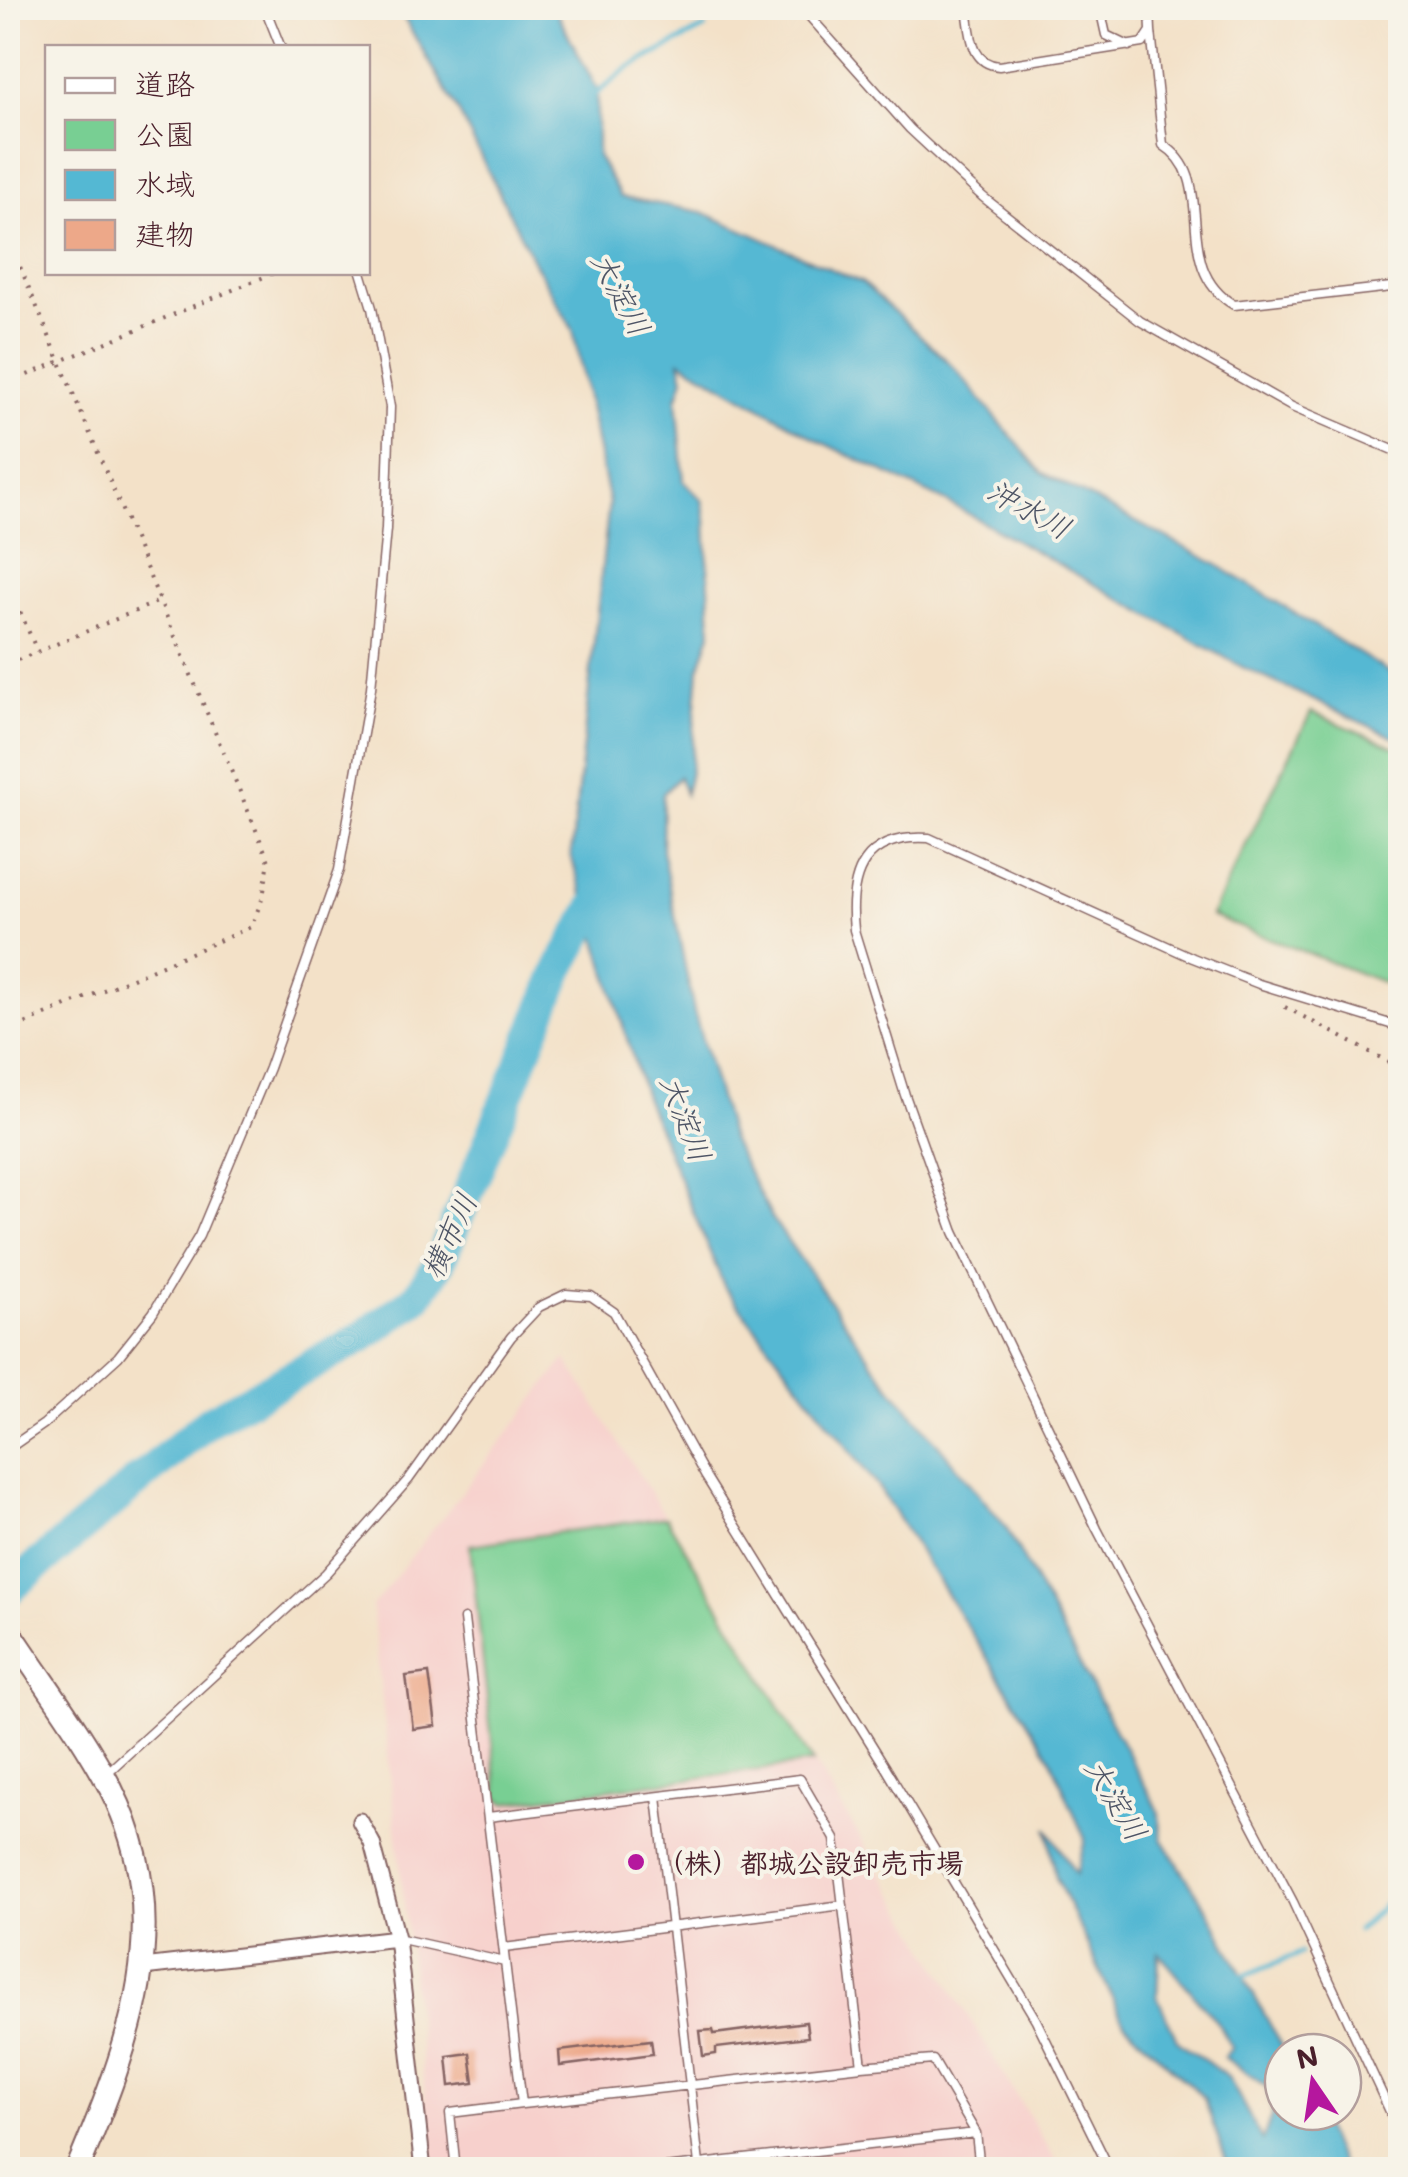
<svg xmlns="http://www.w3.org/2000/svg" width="1408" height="2177" viewBox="0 0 1408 2177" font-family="Mali,'Klee One',sans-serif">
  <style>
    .built { fill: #f7d0cc }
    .green { fill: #78cf93; stroke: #61775f; stroke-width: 2.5 }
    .water { fill: #54b8d3; stroke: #4f6c7f; stroke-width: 2.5; fill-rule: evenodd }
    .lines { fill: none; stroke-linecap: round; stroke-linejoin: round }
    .stream { stroke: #54b8d3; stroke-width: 5 }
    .river { stroke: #54b8d3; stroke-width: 32 }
    .building { fill: #eda889 }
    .lane-casing { stroke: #856362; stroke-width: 11 }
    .street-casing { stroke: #856362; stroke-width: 19 }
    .secondary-casing { stroke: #856362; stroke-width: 26 }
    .path { stroke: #856362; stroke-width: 4; stroke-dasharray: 2.5 8; stroke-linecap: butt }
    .lane { stroke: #fff; stroke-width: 8 }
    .street { stroke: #fff; stroke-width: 15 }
    .secondary { stroke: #fff; stroke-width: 22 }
    .poi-dot { fill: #b5179e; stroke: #f7f3e8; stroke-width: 4 }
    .labels { text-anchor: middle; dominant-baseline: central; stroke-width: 8; stroke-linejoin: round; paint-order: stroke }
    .poi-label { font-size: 28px; font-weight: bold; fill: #4a1f2b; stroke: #f7f3e8; text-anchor: start }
    .water-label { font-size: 30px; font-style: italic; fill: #4e5566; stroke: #f7f3e8 }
  </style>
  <rect width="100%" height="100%" fill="#f7f3e8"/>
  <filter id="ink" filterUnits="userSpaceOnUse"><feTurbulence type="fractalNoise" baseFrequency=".01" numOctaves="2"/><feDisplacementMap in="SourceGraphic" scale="20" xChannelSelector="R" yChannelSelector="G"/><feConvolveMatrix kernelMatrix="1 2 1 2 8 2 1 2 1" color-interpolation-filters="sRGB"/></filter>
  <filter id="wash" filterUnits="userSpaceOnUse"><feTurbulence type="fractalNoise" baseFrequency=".0048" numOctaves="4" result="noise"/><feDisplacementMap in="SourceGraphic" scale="40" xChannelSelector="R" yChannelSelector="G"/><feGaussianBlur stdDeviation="2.25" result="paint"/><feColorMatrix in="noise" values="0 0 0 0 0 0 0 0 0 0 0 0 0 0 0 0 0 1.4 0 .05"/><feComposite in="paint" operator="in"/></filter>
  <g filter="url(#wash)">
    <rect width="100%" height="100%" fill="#f3e1c8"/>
    <path class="built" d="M 566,1359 L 666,1517 L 1061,2169 L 433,2169 L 372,1607 Z"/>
    <path class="green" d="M 1311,712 L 1400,749 L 1400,989 L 1211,916 Z
      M 666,1517 L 813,1763 L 505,1803 L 498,1797 L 470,1545 Z"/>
    <path class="water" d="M 398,8 L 554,8 L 597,89 L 597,156 L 621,197 L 702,212 L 863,283 L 953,366 L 1041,472 L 1216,564 L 1400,679 L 1400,740 L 1242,667 L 949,503 L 823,443 L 680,361 L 684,378 L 677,399 L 684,482 L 702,500 L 706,520 L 711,633 L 699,669 L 691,766 L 685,794 L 679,777 L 663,794 L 662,850 L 694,1012 L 731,1139 L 772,1218 L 885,1380 L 1006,1527 L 1158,1810 L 1162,1839 L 1208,1911 L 1285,2052 L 1283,2112 L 1316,2112 L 1343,2169 L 1229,2169 L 1204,2098 L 1124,2023 L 1056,1877 L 1047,1828 L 1076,1874 L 1085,1839 L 1050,1757 L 881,1491 L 725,1288 L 645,1097 L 571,856 L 609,503 L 573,330 L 536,266 L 456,107 ZM 1159,1953 L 1220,2026 L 1232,2048 L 1224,2057 L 1267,2087 L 1273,2115 L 1262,2140 L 1229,2078 L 1177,2040 L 1157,1996 Z"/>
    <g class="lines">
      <path class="stream" d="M 593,96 L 630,67 L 705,28
        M 1358,1930 L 1400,1890
        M 1239,1978 L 1301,1953"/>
      <path class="river" d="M 8,1590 L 209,1421 L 361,1338 L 417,1297 L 438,1266 L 560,968 L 610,880"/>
    </g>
    <g id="blocks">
      <path class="building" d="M 429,1673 L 436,1726 L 413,1729 L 406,1676 Z
        M 806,2022 L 808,2037 L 716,2048 L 716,2054 L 703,2056 L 700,2031 L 713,2030 L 714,2034 Z
        M 651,2040 L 653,2054 L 560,2066 L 559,2051 Z
        M 470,2053 L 474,2083 L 450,2086 L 447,2056 Z"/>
    </g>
  </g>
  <g filter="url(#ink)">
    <use href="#blocks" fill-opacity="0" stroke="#856362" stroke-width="2.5"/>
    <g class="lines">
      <g class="lane-casing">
        <path id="lane" d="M 265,8 L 281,48
          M 802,8 L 910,129 L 983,197 L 1140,321 L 1292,407 L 1400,453
          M 967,8 C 971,31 969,64 999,66 L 1143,43 L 1151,31 L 1150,8
          M 1100,8 L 1106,35 L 1129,46
          M 1151,31 L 1163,145 C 1221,180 1168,266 1234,305 L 1400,286
          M 1400,1027 L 1259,984 L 1193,958 L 929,838 C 865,834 848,872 854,930 L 905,1095 L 954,1232 L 1097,1529 L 1293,1902 L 1400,2133
          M 8,1449 L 44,1424 L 118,1357 L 153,1313 L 199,1236 L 269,1068 L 339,870 L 371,688 L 386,529 L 390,407 L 372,308 L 361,272
          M 108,1772 L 326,1573 L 409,1479 L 511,1337 L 539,1307 L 566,1294 L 591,1296 L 614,1312 L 706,1477 L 886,1768 L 1036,2020 L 1110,2170
          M 657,1797 L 699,2164
          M 488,1817 L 800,1779 L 835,1839 L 862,2066 L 933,2060 L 976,2133
          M 397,1938 L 505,1962
          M 504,1948 L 843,1905
          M 522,2104 L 862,2066
          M 456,2170 L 450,2113 L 522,2104 L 464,1619
          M 647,2170 L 976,2133 L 980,2170"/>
      </g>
      <g class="street-casing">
        <path id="street" d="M 360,1821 L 372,1843 L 397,1938
          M 143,1967 L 397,1938 L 423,2170"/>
      </g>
      <g class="secondary-casing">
        <path id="secondary" d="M 8,1629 C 42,1681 82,1733 111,1789 C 178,1921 130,2044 77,2170"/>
      </g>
      <path class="path" d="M 8,238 L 269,861 L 263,897 L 251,927 L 8,1031
        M 8,383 L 276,272
        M 8,583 L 37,651
        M 8,664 L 157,602
        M 1285,1007 L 1400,1068"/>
      <use href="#lane" class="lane"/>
      <use href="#street" class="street"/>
      <use href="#secondary" class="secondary"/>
    </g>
  </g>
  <circle class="poi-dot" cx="636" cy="1862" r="10"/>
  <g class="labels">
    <g class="poi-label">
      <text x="656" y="1862">（株）都城公設卸売市場</text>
    </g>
    <g class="water-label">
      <text transform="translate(622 293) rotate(62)">大淀川</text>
      <text transform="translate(1030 508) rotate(29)">沖水川</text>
      <text transform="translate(687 1118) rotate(69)">大淀川</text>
      <text transform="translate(448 1235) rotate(-65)">横市川</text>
      <text transform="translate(1117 1799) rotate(59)">大淀川</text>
    </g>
  </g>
  <rect width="1408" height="2177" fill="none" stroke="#f7f3e8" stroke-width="40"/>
  <rect x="45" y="45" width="325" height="230" fill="#f7f3e8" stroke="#b29e9c" stroke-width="2.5"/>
  <rect x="65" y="78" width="50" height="15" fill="#ffffff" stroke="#b29e9c" stroke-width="2.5"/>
  <text x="135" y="95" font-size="30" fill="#4a1f2b">道路</text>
  <rect x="65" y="120" width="50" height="30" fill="#78cf93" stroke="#b29e9c" stroke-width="2.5"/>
  <text x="135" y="145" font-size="30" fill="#4a1f2b">公園</text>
  <rect x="65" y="170" width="50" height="30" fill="#54b8d3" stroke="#b29e9c" stroke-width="2.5"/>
  <text x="135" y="195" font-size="30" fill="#4a1f2b">水域</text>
  <rect x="65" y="220" width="50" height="30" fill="#eda889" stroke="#b29e9c" stroke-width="2.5"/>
  <text x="135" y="245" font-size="30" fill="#4a1f2b">建物</text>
  <g transform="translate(1313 2082) rotate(347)"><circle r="48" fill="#f7f3e8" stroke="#b29e9c" stroke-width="2.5"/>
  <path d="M0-8L18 38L0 25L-18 38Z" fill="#b5179e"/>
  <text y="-15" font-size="28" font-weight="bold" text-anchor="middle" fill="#4a1f2b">N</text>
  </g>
</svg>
